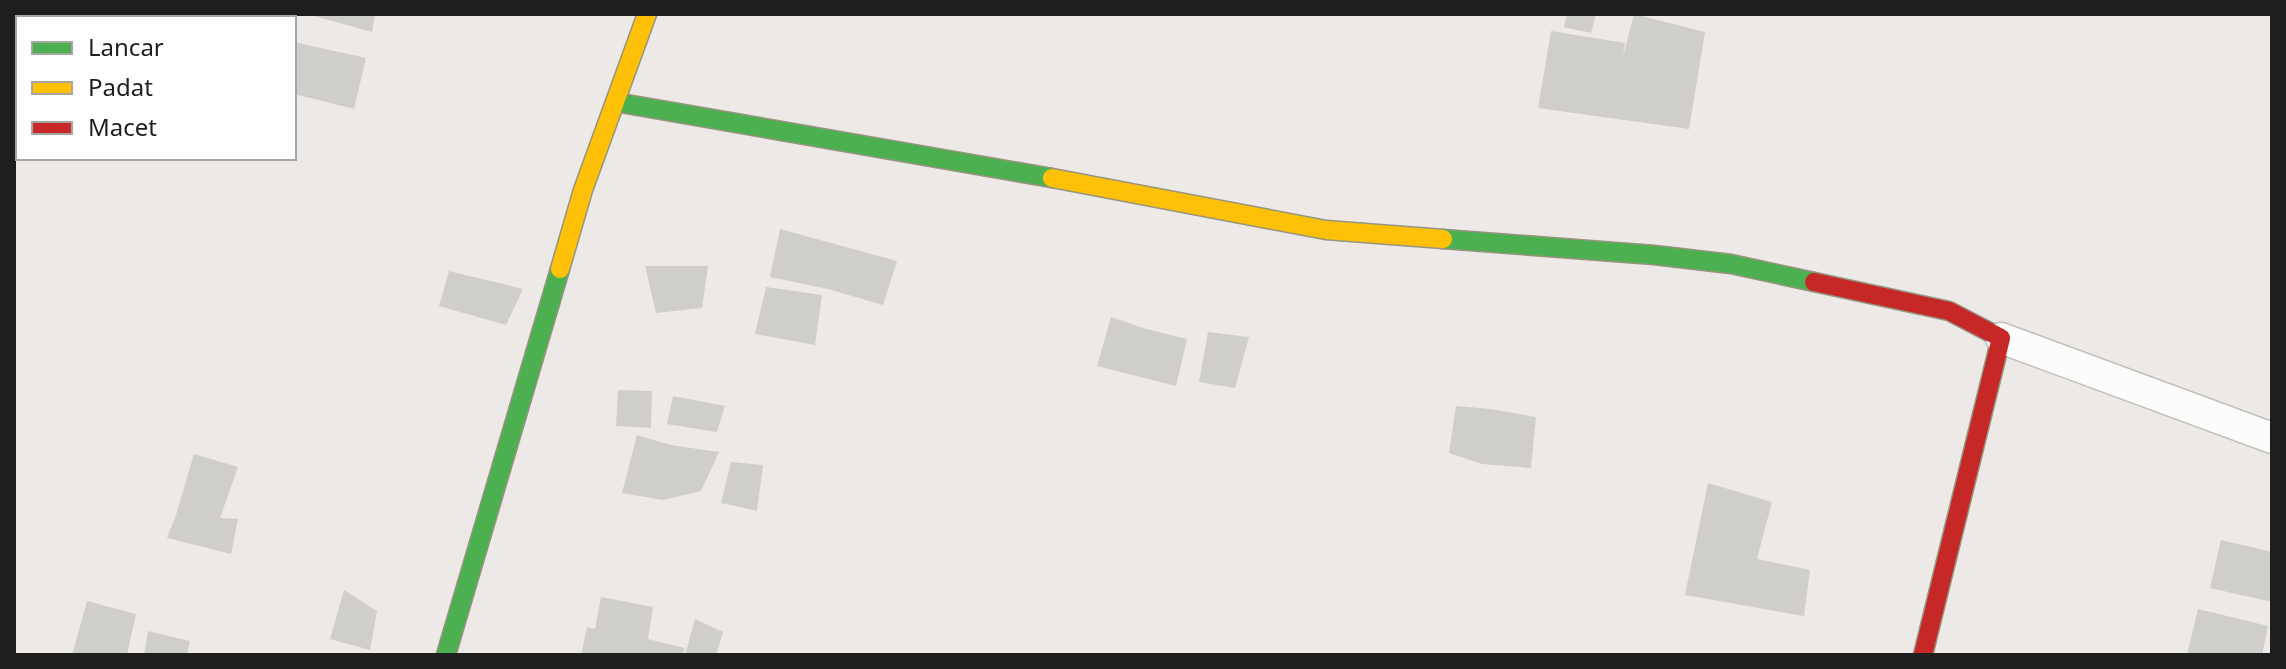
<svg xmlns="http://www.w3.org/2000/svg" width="2286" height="669" viewBox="0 0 2286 669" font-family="'Noto Sans',sans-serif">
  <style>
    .building { fill: #d0cecb }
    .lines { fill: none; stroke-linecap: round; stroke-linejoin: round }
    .street-casing { stroke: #c2c0bf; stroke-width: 33 }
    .fast-casing { stroke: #96947f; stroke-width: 21 }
    .slow-casing { stroke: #96947f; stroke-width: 21 }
    .jam-casing { stroke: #96947f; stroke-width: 21 }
    .street { stroke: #fcfcfb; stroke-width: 30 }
    .fast { stroke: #4caf50; stroke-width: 18 }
    .slow { stroke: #ffc107; stroke-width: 18 }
    .jam { stroke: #c62828; stroke-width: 18 }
  </style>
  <rect width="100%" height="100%" fill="#ece9e6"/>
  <path class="building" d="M 252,14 L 293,14 L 293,18 L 251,18 Z
    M 307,14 L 375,14 L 372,32 Z
    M 1567,14 L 1596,14 L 1591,33 L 1564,27 Z
    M 1634,14 L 1705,32 L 1689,129 L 1538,108 L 1551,31 L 1625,43 L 1623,56 Z
    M 294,42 L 366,58 L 354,109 L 294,94 Z
    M 780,229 L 897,261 L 883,305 L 828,289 L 770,277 Z
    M 645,266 L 708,266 L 702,308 L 656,313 Z
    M 449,271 L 523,289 L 506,325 L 439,306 Z
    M 766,287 L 822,295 L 815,345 L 755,334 Z
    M 1111,317 L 1146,329 L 1187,339 L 1176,386 L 1097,366 Z
    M 1208,332 L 1249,337 L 1235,388 L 1199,382 Z
    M 618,390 L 652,391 L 651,428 L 616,426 Z
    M 673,396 L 725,406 L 717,432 L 667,424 Z
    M 1456,406 L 1491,409 L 1536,417 L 1531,468 L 1482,464 L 1449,453 Z
    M 637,435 L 671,445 L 719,452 L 701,491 L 663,500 L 622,493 Z
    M 194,454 L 238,467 L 220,518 L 238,519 L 231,554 L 167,538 L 176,515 Z
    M 731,462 L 763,465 L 757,511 L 721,503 Z
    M 1708,483 L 1772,502 L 1757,559 L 1810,570 L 1804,616 L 1685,595 Z
    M 2221,540 L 2272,552 L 2272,602 L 2210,588 Z
    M 344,590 L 377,611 L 370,650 L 330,639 Z
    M 601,597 L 653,607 L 648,639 L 685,648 L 682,655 L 581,655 L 587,627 L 595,629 Z
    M 87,601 L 136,614 L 127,655 L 72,655 Z
    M 2198,609 L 2268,626 L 2262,655 L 2187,655 Z
    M 695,619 L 723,632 L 716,655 L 685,655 Z
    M 148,631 L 190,641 L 187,655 L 144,655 Z"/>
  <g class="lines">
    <g class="street-casing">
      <path id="street" d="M 2001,338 L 2272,438"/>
    </g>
    <g class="fast-casing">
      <path id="fast" d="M 615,102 L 1052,178
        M 1443,239 L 1654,255 L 1731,264 L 1814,282
        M 446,655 L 560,269"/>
    </g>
    <g class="slow-casing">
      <path id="slow" d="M 1052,178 L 1326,230 L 1443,239
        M 560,269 L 583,190 L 647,14"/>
    </g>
    <g class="jam-casing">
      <path id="jam" d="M 1814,282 L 1949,311 L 2001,338 L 1923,655"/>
    </g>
    <use href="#street" class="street"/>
    <use href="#fast" class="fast"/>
    <use href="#slow" class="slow"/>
    <use href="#jam" class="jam"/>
  </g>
  <rect width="2286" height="669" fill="none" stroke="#1e1e1e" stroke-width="32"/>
  <rect x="16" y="16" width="280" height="144" fill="#ffffff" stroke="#a5a5a5" stroke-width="2"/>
  <rect x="32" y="42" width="40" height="12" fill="#4caf50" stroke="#a5a5a5" stroke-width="2"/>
  <text x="88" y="56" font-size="24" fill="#1e1e1e">Lancar</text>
  <rect x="32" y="82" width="40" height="12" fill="#ffc107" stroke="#a5a5a5" stroke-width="2"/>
  <text x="88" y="96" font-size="24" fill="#1e1e1e">Padat</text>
  <rect x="32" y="122" width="40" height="12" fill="#c62828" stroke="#a5a5a5" stroke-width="2"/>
  <text x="88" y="136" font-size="24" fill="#1e1e1e">Macet</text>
</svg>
